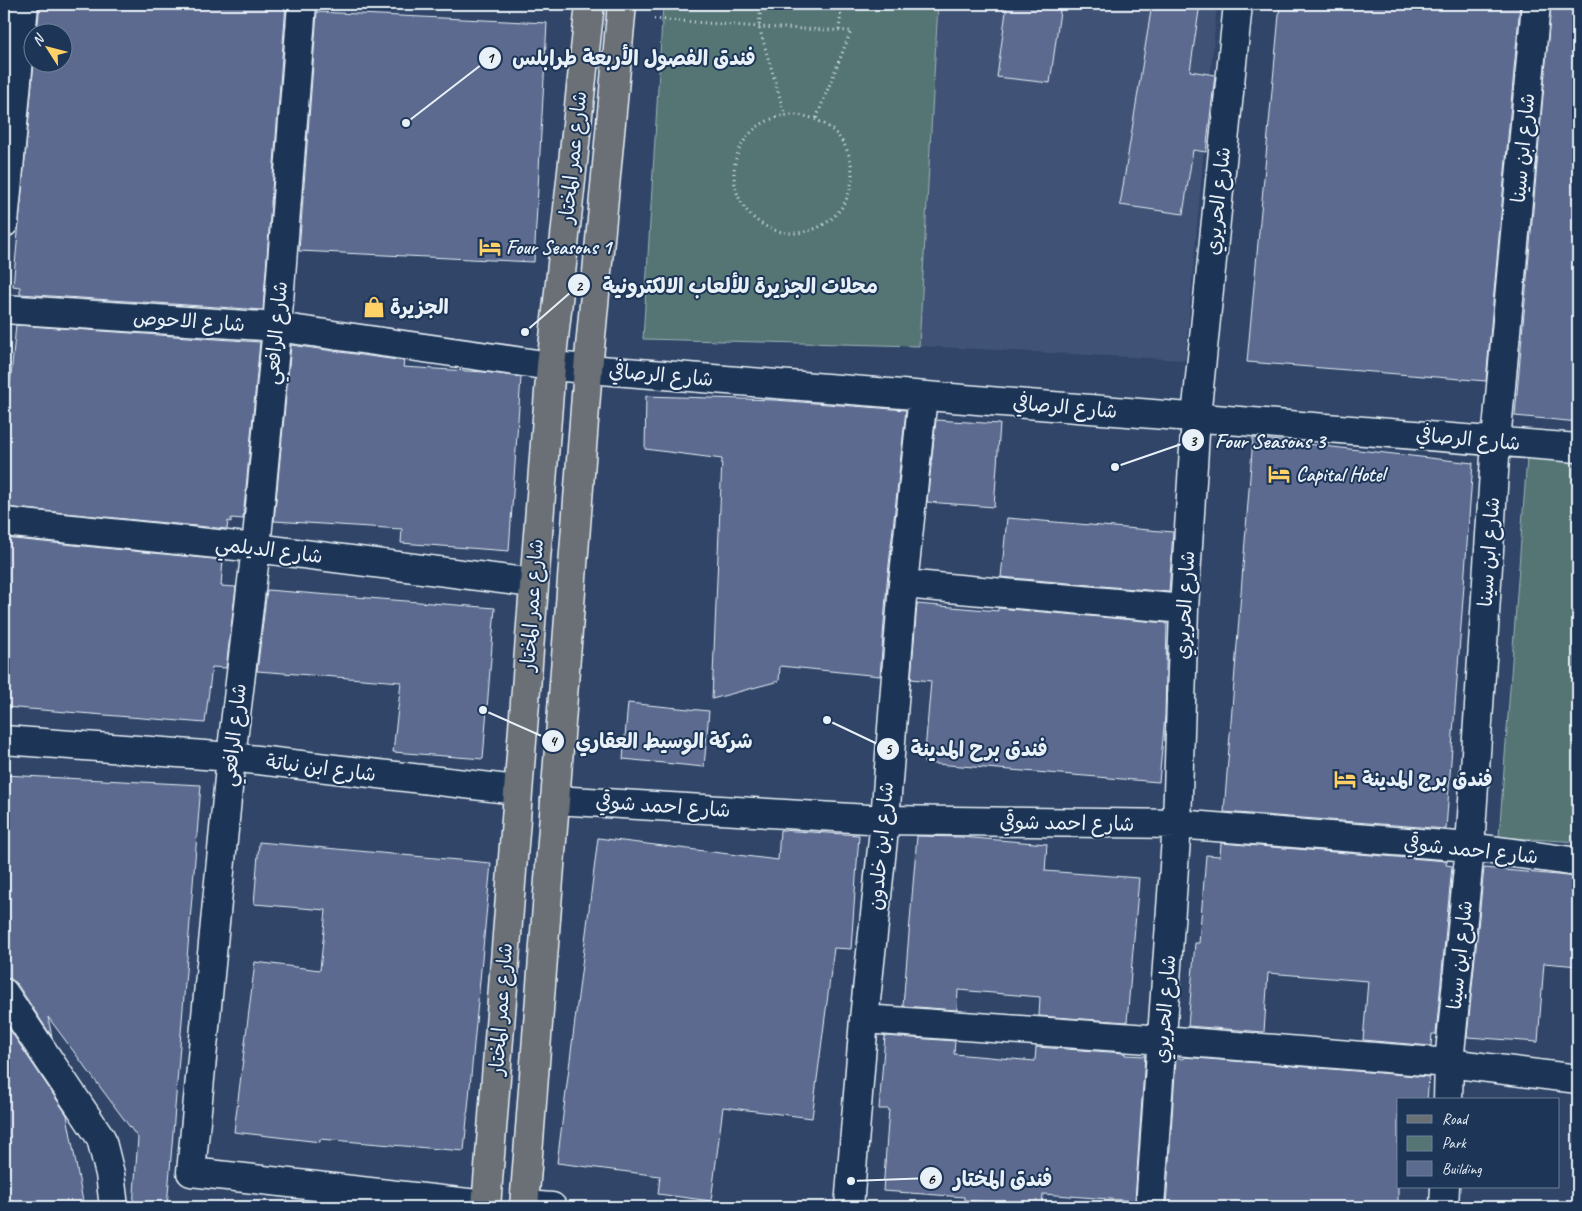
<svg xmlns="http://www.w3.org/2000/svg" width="1582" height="1211" viewBox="0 0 1582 1211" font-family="Caveat,'Playpen Sans Arabic',sans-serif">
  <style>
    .built { fill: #405377 }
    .green { fill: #557575; stroke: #9eb3b6 }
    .building { fill: #5b6b90; stroke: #e8f1f8 }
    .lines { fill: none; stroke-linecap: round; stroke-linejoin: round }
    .minor-casing { stroke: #e8f1f8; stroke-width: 31 }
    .major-casing { stroke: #e8f1f8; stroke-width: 31 }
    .path { stroke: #e8f1f8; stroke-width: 3; stroke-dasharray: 1 4; stroke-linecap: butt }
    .minor { stroke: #1d3557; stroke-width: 28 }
    .major { stroke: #6a7074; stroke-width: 28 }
    .labels { text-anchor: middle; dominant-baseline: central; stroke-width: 4; stroke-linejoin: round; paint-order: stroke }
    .street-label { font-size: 20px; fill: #e8f1f8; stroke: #1d3557 }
    .poi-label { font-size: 20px; font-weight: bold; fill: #e8f1f8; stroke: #1d3557; text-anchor: start }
    .leader { fill: none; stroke: #e8f1f8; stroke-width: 2 }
    .callout-dot { fill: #e8f1f8; stroke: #1d3557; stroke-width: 2 }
    .mark-label { font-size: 15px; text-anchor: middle; font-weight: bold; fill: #111 }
    .callout-label { font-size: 21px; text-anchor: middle; font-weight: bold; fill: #e8f1f8; stroke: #1d3557; stroke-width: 4; stroke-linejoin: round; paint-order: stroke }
  </style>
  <rect width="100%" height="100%" fill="#304568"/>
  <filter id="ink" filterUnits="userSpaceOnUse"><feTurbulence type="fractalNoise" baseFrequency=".02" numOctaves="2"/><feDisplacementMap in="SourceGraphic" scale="10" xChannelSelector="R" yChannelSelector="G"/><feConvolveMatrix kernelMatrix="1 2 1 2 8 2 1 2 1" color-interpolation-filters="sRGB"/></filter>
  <g filter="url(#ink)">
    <path class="built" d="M 938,4 L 1217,4 L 1185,360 L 919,346 Z"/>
    <path class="green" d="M 663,4 L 938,4 L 919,346 L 643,339 Z
      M 1527,458 L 1578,462 L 1578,842 L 1499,837 Z"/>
    <path class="building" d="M 40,4 L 286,4 L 263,310 L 20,294 L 20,287 L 13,286 L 34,62 L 62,62 L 62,32 L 37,32 Z
      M 1007,4 L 1061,4 L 1050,83 L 997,77 Z
      M 1152,4 L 1200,4 L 1190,71 L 1215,75 L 1206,152 L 1193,150 L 1183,214 L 1120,205 Z
      M 1280,4 L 1520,4 L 1486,381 L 1247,362 Z
      M 1551,4 L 1578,4 L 1578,422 L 1515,416 Z
      M 317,12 L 547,23 L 534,262 L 299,251 Z
      M 16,325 L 260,342 L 243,519 L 231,518 L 231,522 L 228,521 L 227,529 L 4,507 L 4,447 Z
      M 291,345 L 404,361 L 403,367 L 484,372 L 521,377 L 509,551 L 401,543 L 402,529 L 274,521 Z
      M 646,396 L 775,400 L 906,410 L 887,583 L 880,676 L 780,666 L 779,681 L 712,699 L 722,459 L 645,449 Z
      M 936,420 L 1000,424 L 994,507 L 927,502 Z
      M 1253,438 L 1473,463 L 1446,829 L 1224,812 Z
      M 1007,518 L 1173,532 L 1169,592 L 1001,577 Z
      M 4,538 L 223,560 L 221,586 L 236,587 L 226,668 L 212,667 L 205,723 L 4,707 Z
      M 267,590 L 495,608 L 483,759 L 393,752 L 401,682 L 257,671 Z
      M 917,604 L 998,611 L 998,608 L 1167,623 L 1165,716 L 1159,782 L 924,763 L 931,681 L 911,679 Z
      M 628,703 L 709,711 L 704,767 L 623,759 Z
      M 4,775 L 201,785 L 167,1207 L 133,1207 L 138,1138 L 48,1017 L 52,1037 L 17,984 L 11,979 L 4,978 Z
      M 780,830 L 859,835 L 851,949 L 834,948 L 812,1118 L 723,1107 L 711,1201 L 658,1194 L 660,1176 L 557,1163 L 598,838 L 778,860 Z
      M 917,836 L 961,837 L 1047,844 L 1045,871 L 1139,878 L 1127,1022 L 1039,1016 L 1040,997 L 958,990 L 957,1010 L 903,1006 Z
      M 259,842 L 491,863 L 464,1151 L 320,1139 L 320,1142 L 234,1132 L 255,962 L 320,970 L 326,910 L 254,904 Z
      M 1221,843 L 1447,861 L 1446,865 L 1452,866 L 1436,1034 L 1432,1034 L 1431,1046 L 1363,1040 L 1368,981 L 1268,973 L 1264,1032 L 1188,1026 L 1195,943 L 1199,943 L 1206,855 L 1220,856 Z
      M 1484,868 L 1578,877 L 1578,966 L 1544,963 L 1538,1042 L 1467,1037 Z
      M 4,1021 L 67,1115 L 84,1207 L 4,1207 Z
      M 885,1036 L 955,1041 L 954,1054 L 1035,1061 L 1036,1047 L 1125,1053 L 1125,1055 L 1145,1056 L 1135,1201 L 1043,1194 L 1042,1206 L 964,1200 L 964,1197 L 883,1191 L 889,1109 L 879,1109 Z
      M 1184,1057 L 1429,1077 L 1427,1100 L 1398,1100 L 1398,1207 L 1166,1207 L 1176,1058 L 1184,1059 Z"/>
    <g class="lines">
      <g class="minor-casing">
        <path id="minor" d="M 302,4 L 277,327 L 256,548 L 231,757 L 191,1172 L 486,1205
          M 4,223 L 24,4
          M 4,309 L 277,327 L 551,366 L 1578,448
          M 4,522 L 256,548 L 533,583
          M 903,584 L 1184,609
          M 4,740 L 231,757 L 517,790
          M 555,800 L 885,820 L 1177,824 L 1470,847 L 1578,862
          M 4,993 L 101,1138 L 110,1174 L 114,1207
          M 864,1019 L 1163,1040 L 1449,1063 L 1578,1079
          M 1448,1100 L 1449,1063 L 1470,847 L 1496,441 L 1536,4
          M 524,1205 L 552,1207
          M 849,1207 L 864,1019 L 885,820 L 903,584 L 923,396
          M 1150,1207 L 1177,824 L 1184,609 L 1196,417 L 1238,4
          M 1444,1207 L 1445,1187"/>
      </g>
      <g class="major-casing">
        <path id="major" d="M 486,1207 L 551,366 L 590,4
          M 524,1207 L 588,369 L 622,4"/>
      </g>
      <path class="path" d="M 761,4 L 759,27 L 785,115
        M 654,19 L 759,27 L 851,31 L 816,119
        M 839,30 L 842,4
        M734 174a59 59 0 1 1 118 0a59 59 0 1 1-118 0Z"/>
      <use href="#minor" class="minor"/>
      <use href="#major" class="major"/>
    </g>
  </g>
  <defs>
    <g id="hotel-bare" transform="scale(1.725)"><path d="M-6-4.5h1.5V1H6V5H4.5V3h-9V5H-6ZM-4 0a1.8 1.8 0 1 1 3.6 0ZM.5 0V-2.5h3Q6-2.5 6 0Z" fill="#ffd166" stroke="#1d3557" stroke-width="2.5" paint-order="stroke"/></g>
    <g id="shop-bare" transform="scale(1.725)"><path d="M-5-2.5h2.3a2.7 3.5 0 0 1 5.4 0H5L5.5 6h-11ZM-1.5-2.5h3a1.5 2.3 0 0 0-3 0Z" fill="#ffd166" stroke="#1d3557" stroke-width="2.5" paint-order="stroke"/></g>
  </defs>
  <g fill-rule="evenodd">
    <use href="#hotel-bare" x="490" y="247"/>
    <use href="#shop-bare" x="374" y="307"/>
    <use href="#hotel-bare" x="1279" y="474"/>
    <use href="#hotel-bare" x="1345" y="779"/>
  </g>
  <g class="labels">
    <g class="street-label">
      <text transform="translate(1523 148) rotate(-85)">شارع ابن سينا</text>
      <text transform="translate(573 157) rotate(-84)">شارع عمر المختار</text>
      <text transform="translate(1218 201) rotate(-84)">شارع الحريري</text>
      <text transform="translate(189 321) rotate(4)">شارع الاحوص</text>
      <text transform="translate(276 333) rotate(-85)">شارع الرافعي</text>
      <text transform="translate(661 375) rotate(5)">شارع الرصافي</text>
      <text transform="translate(1065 407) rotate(5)">شارع الرصافي</text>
      <text transform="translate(1468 439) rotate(5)">شارع الرصافي</text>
      <text transform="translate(269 550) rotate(7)">شارع الديلمي</text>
      <text transform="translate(1489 552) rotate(-86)">شارع ابن سينا</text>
      <text transform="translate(532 605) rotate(-86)">شارع عمر المختار</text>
      <text transform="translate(1185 605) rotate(-87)">شارع الحريري</text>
      <text transform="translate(234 735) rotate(-84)">شارع الرافعي</text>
      <text transform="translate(321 768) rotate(7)">شارع ابن نباتة</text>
      <text transform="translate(663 806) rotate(4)">شارع احمد شوقي</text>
      <text transform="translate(1067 823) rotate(1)">شارع احمد شوقي</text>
      <text transform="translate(881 846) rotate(-85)">شارع ابن خلدون</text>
      <text transform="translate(1471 850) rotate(6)">شارع احمد شوقي</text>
      <text transform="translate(1460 955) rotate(-84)">شارع ابن سينا</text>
      <text transform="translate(501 1009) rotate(-86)">شارع عمر المختار</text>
      <text transform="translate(1165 1009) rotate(-86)">شارع الحريري</text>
    </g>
    <g class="poi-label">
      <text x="506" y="247">Four Seasons 1</text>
      <text x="390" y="307">الجزيرة</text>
      <text x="1296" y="474">Capital Hotel</text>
      <text x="1362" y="779">فندق برج المدينة</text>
    </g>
  </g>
  <path class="leader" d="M406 123L490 58M525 332L579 285M1115 467L1193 440M483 710L553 741M827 720L888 749M851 1181L931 1178"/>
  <g class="callout-dot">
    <circle cx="406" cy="123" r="5"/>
    <circle cx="525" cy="332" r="5"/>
    <circle cx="1115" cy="467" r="5"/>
    <circle cx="483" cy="710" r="5"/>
    <circle cx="827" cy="720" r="5"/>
    <circle cx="851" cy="1181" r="5"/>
    <circle cx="490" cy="58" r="12"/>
    <circle cx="579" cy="285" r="12"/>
    <circle cx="1193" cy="440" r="12"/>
    <circle cx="553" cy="741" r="12"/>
    <circle cx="888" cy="749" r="12"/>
    <circle cx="931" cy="1178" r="12"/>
  </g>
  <g class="mark-label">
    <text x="490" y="63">1</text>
    <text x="579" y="291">2</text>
    <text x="1193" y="446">3</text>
    <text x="553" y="746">4</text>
    <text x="888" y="754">5</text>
    <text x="931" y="1184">6</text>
  </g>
  <g class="callout-label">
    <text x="634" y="65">فندق الفصول الأربعة طرابلس</text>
    <text x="740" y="293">محلات الجزيرة للألعاب الالكترونية</text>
    <text x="1270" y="448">Four Seasons 3</text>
    <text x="664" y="748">شركة الوسيط العقاري</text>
    <text x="979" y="756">فندق برح المدينة</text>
    <text x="1003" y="1186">فندق المختار</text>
  </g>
  <rect width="1582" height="1211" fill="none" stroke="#1d3557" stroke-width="20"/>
  <rect x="10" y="10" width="1562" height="1191" fill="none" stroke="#e8f1f8" stroke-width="2" filter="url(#ink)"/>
  <rect x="1397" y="1098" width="162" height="90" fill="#1d3557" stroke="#6e8097"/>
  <rect x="1407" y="1115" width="25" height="8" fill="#6a7074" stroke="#6e8097"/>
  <text x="1442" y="1124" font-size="15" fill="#e8f1f8">Road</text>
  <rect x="1407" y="1136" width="25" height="15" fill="#557575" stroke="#6e8097"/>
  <text x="1442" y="1148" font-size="15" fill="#e8f1f8">Park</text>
  <rect x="1407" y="1161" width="25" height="15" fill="#5b6b90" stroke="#6e8097"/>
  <text x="1442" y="1174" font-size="15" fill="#e8f1f8">Building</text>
  <g transform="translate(48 48) rotate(306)"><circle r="24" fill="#1d3557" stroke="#6e8097"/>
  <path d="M0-4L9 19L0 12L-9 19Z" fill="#ffd166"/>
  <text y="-8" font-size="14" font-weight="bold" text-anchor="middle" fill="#e8f1f8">N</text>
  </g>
</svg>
